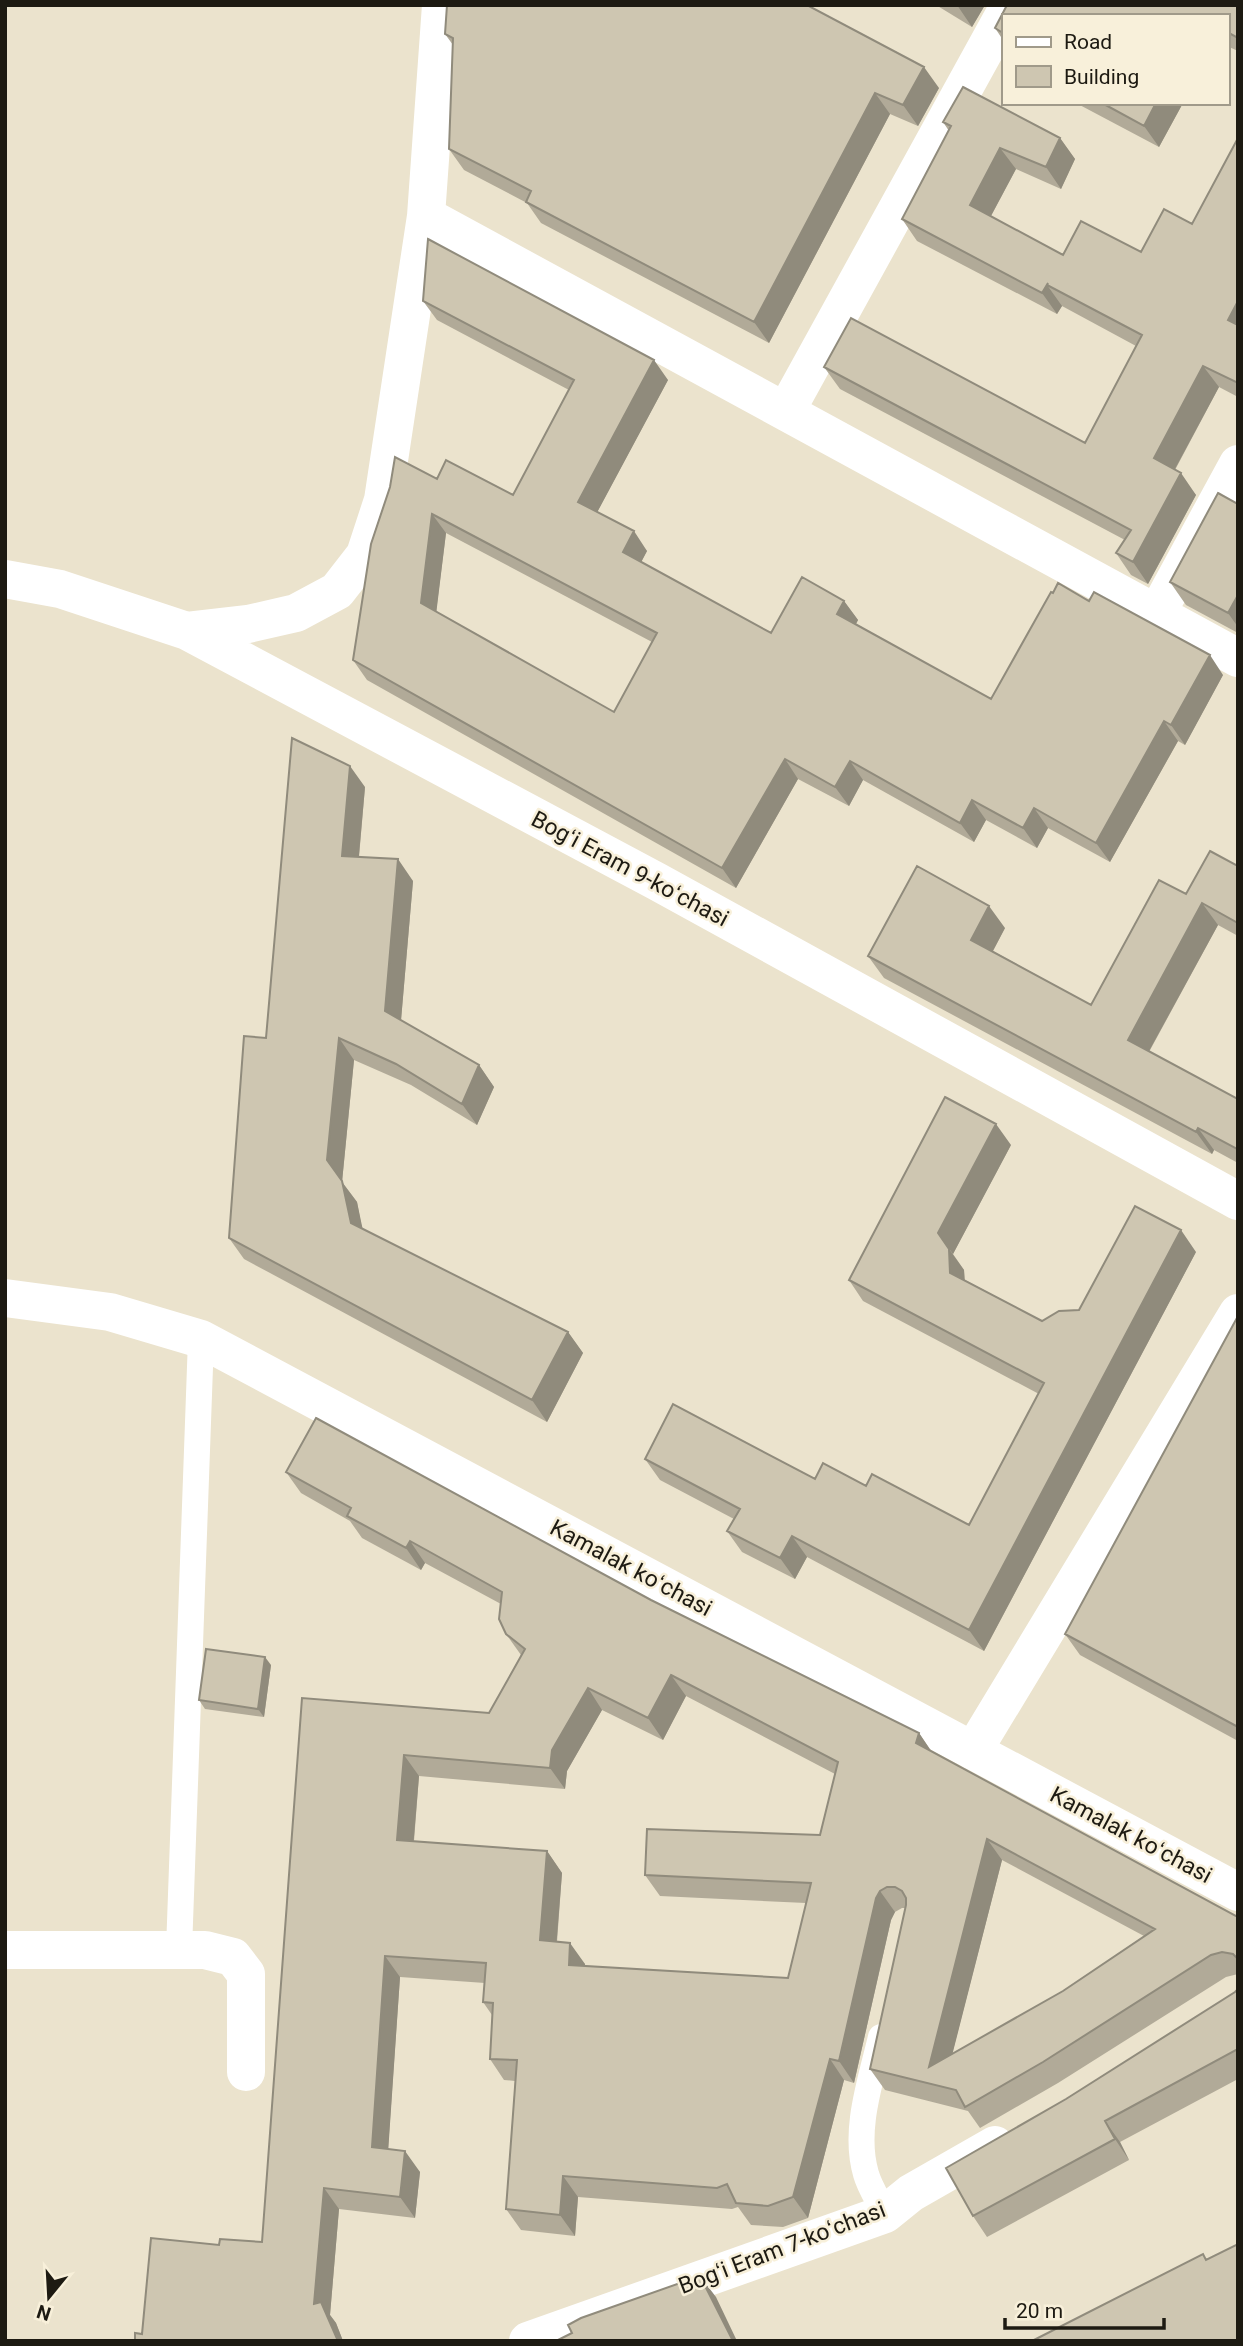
<svg xmlns="http://www.w3.org/2000/svg" width="1243" height="2346" viewBox="0 0 1243 2346" font-family="Roboto,sans-serif">
  <style>
    .lines { fill: none; stroke-linecap: round; stroke-linejoin: round }
    .lane { stroke: #fff; stroke-width: 26 }
    .street { stroke: #fff; stroke-width: 38 }
    .wall { fill: #b1aa98; fill-rule: evenodd }
    .shaded-wall { fill: #908b7c }
    .building { fill: #cec6b1; stroke: #908b7c; stroke-width: 2; fill-rule: evenodd }
    .labels { text-anchor: middle; dominant-baseline: central; stroke-width: 5; stroke-linejoin: round; paint-order: stroke }
    .street-label { font-size: 23px; fill: #1d1a12; stroke: #f8f0da }
  </style>
  <rect width="100%" height="100%" fill="#ebe3cd"/>
  <g class="lines">
    <path class="lane" d="M 179,1950 L 201,1339
      M 881,2037 C 871,2080 853,2130 866,2174 C 870,2188 879,2201 885,2214"/>
    <path class="street" d="M 426,216 L 1238,658
      M 786,411 L 1003,17
      M 5,579 L 60,589 L 187,631 L 656,881 L 1238,1201
      M 1157,613 L 1238,464
      M 187,631 L 248,624 L 296,613 L 337,591 L 365,555 L 383,500 L 426,216 L 441,5
      M 5,1298 L 110,1312 L 201,1339 L 1238,1892
      M 973,1751 L 1238,1313
      M 5,1950 L 205,1950 L 233,1957 L 246,1974 L 246,2072
      M 528,2341 L 885,2214 L 911,2193 L 995,2145"/>
  </g>
  <path class="wall" d="M 936,5 L 985,5 L 972,27 Z
    M 1007,5 L 1238,5 L 1238,51 L 1227,46 L 1227,16 L 1003,16 L 1003,40 L 995,28 Z
    M 445,34 L 939,88 L 918,126 L 890,114 L 769,343 L 541,223 L 527,203 L 464,170 L 449,149 L 453,45 Z
    M 1076,103 L 1183,103 L 1159,147 Z
    M 943,122 L 1060,138 L 1075,159 L 1061,189 L 1016,169 L 991,216 L 1063,255 L 1141,252 L 1192,224 L 1238,138 L 1238,397 L 1219,387 L 1175,470 L 1196,495 L 1148,584 L 1131,575 L 1116,553 L 1125,540 L 840,389 L 824,367 L 1085,443 L 1136,346 L 1062,306 L 1057,314 L 917,241 L 902,219 L 949,131 Z
    M 423,301 L 668,380 L 597,512 L 647,551 L 641,562 L 771,633 L 844,601 L 858,620 L 856,624 L 991,699 L 1223,675 L 1185,745 L 1178,741 L 1110,862 L 1048,828 L 1037,848 L 986,820 L 974,842 L 863,780 L 849,806 L 798,779 L 736,888 L 367,680 L 353,660 L 390,487 L 437,479 L 513,495 L 569,390 L 437,320 ZM 446,533 L 652,642 L 614,712 L 436,612 Z
    M 1238,504 L 1238,633 L 1186,605 L 1170,582 Z
    M 365,787 L 359,857 L 413,881 L 401,1020 L 479,1065 L 494,1087 L 477,1125 L 411,1085 L 354,1060 L 342,1182 L 357,1202 L 362,1229 L 568,1332 L 583,1353 L 547,1422 L 244,1259 L 229,1238 L 266,1038 Z
    M 1238,866 L 1238,936 L 1218,925 L 1149,1052 L 1238,1099 L 1238,1163 L 1214,1150 L 1212,1154 L 884,978 L 868,956 L 1005,928 L 993,951 L 1091,1005 L 1186,894 Z
    M 1011,1145 L 953,1254 L 964,1270 L 965,1280 L 1042,1321 L 1079,1310 L 1196,1252 L 984,1651 L 807,1557 L 795,1579 L 742,1552 L 727,1531 L 734,1519 L 660,1480 L 645,1459 L 866,1486 L 969,1525 L 1039,1394 L 863,1301 L 849,1280 Z
    M 1238,1316 L 1238,1741 L 1080,1655 L 1065,1634 Z
    M 286,1472 L 651,1600 L 919,1733 L 932,1752 L 1238,1917 L 1238,1974 L 1226,1977 L 1058,2083 L 980,2128 L 968,2111 L 885,2090 L 870,2069 L 906,1908 L 902,1908 L 895,1912 L 891,1920 L 854,2083 L 844,2080 L 808,2218 L 783,2227 L 751,2225 L 738,2207 L 732,2209 L 578,2197 L 575,2236 L 521,2230 L 506,2209 L 515,2081 L 504,2080 L 490,2059 L 492,2015 L 483,2002 L 485,1983 L 400,1977 L 388,2149 L 420,2172 L 415,2218 L 339,2209 L 330,2315 L 336,2323 L 343,2341 L 135,2341 L 219,2245 L 262,2242 L 302,1698 L 489,1713 L 521,1655 L 506,1634 L 501,1604 L 425,1563 L 421,1570 L 362,1538 L 350,1521 L 301,1493 ZM 686,1696 L 835,1774 L 820,1835 L 645,1875 L 660,1896 L 806,1903 L 788,1978 L 585,1966 L 585,1964 L 557,1942 L 562,1873 L 547,1851 L 414,1841 L 419,1776 L 565,1789 L 567,1771 L 602,1710 L 663,1740 ZM 1002,1860 L 1144,1936 L 1063,1991 L 952,2054 Z
    M 271,1665 L 264,1717 L 205,1709 L 199,1700 Z
    M 1238,1989 L 1238,2079 L 1120,2142 L 1129,2160 L 987,2237 L 973,2216 L 1066,2099 L 1235,1992 Z"/>
  <path class="shaded-wall" d="M 957,5 L 985,5 L 972,27 Z
    M 924,67 L 939,88 L 918,126 L 903,105 Z
    M 875,93 L 890,114 L 769,343 L 754,322 Z
    M 1156,103 L 1183,103 L 1159,147 L 1144,126 Z
    M 1060,138 L 1075,159 L 1061,189 L 1046,167 Z
    M 1000,148 L 1016,169 L 985,227 L 970,205 Z
    M 1047,285 L 1062,306 L 1057,314 L 1042,293 Z
    M 1238,301 L 1238,334 L 1228,320 Z
    M 654,360 L 668,380 L 592,522 L 578,502 Z
    M 1203,366 L 1219,387 L 1169,480 L 1154,458 Z
    M 1181,473 L 1196,495 L 1148,584 L 1133,562 Z
    M 432,514 L 446,533 L 435,623 L 421,603 Z
    M 634,531 L 647,551 L 636,572 L 623,552 Z
    M 1238,595 L 1238,627 L 1228,613 Z
    M 844,601 L 858,620 L 851,633 L 837,614 Z
    M 1210,655 L 1223,675 L 1185,745 L 1171,725 Z
    M 1164,721 L 1178,741 L 1110,862 L 1096,843 Z
    M 785,759 L 798,779 L 736,888 L 722,868 Z
    M 850,761 L 863,780 L 849,806 L 835,787 Z
    M 350,766 L 365,787 L 357,877 L 342,856 Z
    M 972,800 L 986,820 L 974,842 L 960,823 Z
    M 1034,808 L 1048,828 L 1037,848 L 1023,828 Z
    M 398,859 L 413,881 L 400,1032 L 385,1011 Z
    M 1202,903 L 1218,925 L 1143,1062 L 1128,1040 Z
    M 989,906 L 1005,928 L 987,962 L 971,940 Z
    M 339,1038 L 354,1060 L 342,1182 L 357,1202 L 366,1245 L 351,1223 L 327,1160 Z
    M 479,1065 L 494,1087 L 477,1125 L 462,1104 Z
    M 996,1124 L 1011,1145 L 953,1254 L 938,1233 Z
    M 1198,1128 L 1214,1150 L 1212,1154 L 1196,1132 Z
    M 1181,1230 L 1196,1252 L 984,1651 L 969,1630 Z
    M 949,1249 L 964,1270 L 965,1294 L 950,1273 Z
    M 568,1332 L 583,1353 L 547,1422 L 532,1400 Z
    M 792,1536 L 807,1557 L 795,1579 L 780,1558 Z
    M 410,1541 L 425,1563 L 421,1570 L 406,1548 Z
    M 265,1657 L 271,1665 L 264,1717 L 258,1709 Z
    M 671,1675 L 686,1696 L 663,1740 L 648,1718 Z
    M 588,1688 L 602,1710 L 567,1771 L 565,1789 L 550,1768 L 552,1750 Z
    M 919,1733 L 933,1754 L 916,1743 Z
    M 404,1755 L 419,1776 L 412,1861 L 397,1840 Z
    M 987,1839 L 1002,1860 L 944,2087 L 929,2067 Z
    M 547,1851 L 562,1873 L 555,1962 L 540,1940 Z
    M 880,1891 L 895,1912 L 891,1920 L 854,2083 L 839,2061 L 876,1898 Z
    M 570,1943 L 585,1964 L 584,1987 L 569,1965 Z
    M 385,1956 L 400,1977 L 387,2168 L 372,2147 Z
    M 830,2059 L 844,2080 L 808,2218 L 793,2197 Z
    M 1105,2121 L 1120,2142 L 1129,2160 L 1115,2139 Z
    M 405,2151 L 420,2172 L 415,2218 L 400,2197 Z
    M 563,2176 L 578,2197 L 575,2236 L 560,2215 Z
    M 324,2188 L 339,2209 L 330,2315 L 336,2323 L 343,2341 L 338,2341 L 314,2304 Z
    M 700,2276 L 716,2297 L 737,2341 L 733,2341 Z"/>
  <path class="building" d="M 447,5 L 807,5 L 924,67 L 903,105 L 875,93 L 754,322 L 526,202 L 531,191 L 449,149 L 453,38 L 445,34 Z
    M 1007,5 L 1238,5 L 1238,38 L 1227,32 L 1227,16 L 1003,16 L 1003,33 L 995,28 Z
    M 963,87 L 1060,138 L 1046,167 L 1000,148 L 970,205 L 1063,255 L 1081,221 L 1141,252 L 1164,209 L 1192,224 L 1238,138 L 1238,301 L 1228,320 L 1238,325 L 1238,383 L 1203,366 L 1154,458 L 1181,473 L 1133,562 L 1116,553 L 1131,530 L 824,367 L 851,318 L 1085,443 L 1142,335 L 1047,285 L 1048,283 L 1042,293 L 902,219 L 951,126 L 943,122 Z
    M 1102,103 L 1156,103 L 1144,126 Z
    M 428,239 L 654,360 L 578,502 L 634,531 L 623,552 L 771,633 L 802,577 L 844,601 L 837,614 L 991,699 L 1051,592 L 1053,593 L 1058,583 L 1089,601 L 1094,592 L 1210,655 L 1171,725 L 1164,721 L 1096,843 L 1034,808 L 1023,828 L 972,800 L 960,823 L 850,761 L 835,787 L 785,759 L 722,868 L 353,660 L 371,544 L 390,487 L 395,457 L 437,479 L 446,460 L 513,495 L 574,380 L 423,301 ZM 432,514 L 657,633 L 614,712 L 421,603 Z
    M 1218,493 L 1238,504 L 1238,595 L 1228,613 L 1170,582 Z
    M 292,738 L 350,766 L 342,856 L 398,859 L 385,1011 L 479,1065 L 462,1104 L 396,1064 L 339,1038 L 327,1160 L 342,1181 L 351,1223 L 568,1332 L 532,1400 L 229,1238 L 244,1036 L 266,1038 Z
    M 1210,851 L 1238,866 L 1238,923 L 1202,903 L 1128,1040 L 1238,1099 L 1238,1147 L 1237,1149 L 1198,1128 L 1196,1132 L 868,956 L 917,866 L 989,906 L 971,940 L 1091,1005 L 1159,880 L 1186,894 Z
    M 945,1097 L 996,1124 L 938,1233 L 949,1249 L 950,1273 L 1042,1321 L 1059,1311 L 1079,1310 L 1135,1206 L 1181,1230 L 969,1630 L 792,1536 L 780,1558 L 727,1531 L 740,1509 L 645,1459 L 673,1404 L 815,1479 L 823,1463 L 866,1486 L 872,1474 L 969,1525 L 1044,1383 L 849,1280 Z
    M 1238,1316 L 1238,1727 L 1065,1634 Z
    M 316,1418 L 651,1600 L 919,1733 L 916,1743 L 1238,1917 L 1238,1959 L 1233,1954 L 1222,1952 L 1211,1955 L 1043,2062 L 965,2107 L 956,2090 L 870,2069 L 906,1905 L 906,1898 L 902,1891 L 895,1887 L 887,1887 L 880,1891 L 876,1898 L 839,2061 L 830,2059 L 793,2197 L 768,2206 L 736,2203 L 727,2184 L 717,2188 L 563,2176 L 560,2215 L 506,2209 L 517,2060 L 490,2059 L 493,2003 L 483,2002 L 486,1963 L 385,1956 L 372,2147 L 405,2151 L 400,2197 L 324,2188 L 314,2304 L 321,2302 L 338,2341 L 135,2341 L 135,2333 L 142,2334 L 151,2238 L 219,2245 L 220,2239 L 262,2242 L 302,1698 L 489,1713 L 525,1649 L 506,1634 L 499,1619 L 502,1592 L 410,1541 L 406,1548 L 347,1516 L 351,1508 L 286,1472 ZM 671,1675 L 838,1762 L 820,1835 L 647,1829 L 645,1875 L 811,1883 L 788,1978 L 569,1965 L 570,1943 L 540,1940 L 547,1851 L 397,1840 L 404,1755 L 550,1768 L 552,1750 L 588,1688 L 648,1718 ZM 987,1839 L 1155,1929 L 1063,1991 L 929,2067 Z
    M 206,1649 L 265,1657 L 258,1709 L 199,1700 Z
    M 1238,1989 L 1238,2049 L 1105,2121 L 1115,2139 L 973,2216 L 946,2168 L 1066,2099 L 1235,1992 Z
    M 1238,2244 L 1238,2341 L 1032,2341 L 1203,2254 L 1206,2260 Z
    M 700,2276 L 733,2341 L 556,2341 L 572,2333 L 568,2325 L 581,2318 Z"/>
  <g class="labels">
    <g class="street-label">
      <text transform="translate(630 869) rotate(28)">Bogʻi Eram 9-koʻchasi</text>
      <text transform="translate(631 1568) rotate(28)">Kamalak koʻchasi</text>
      <text transform="translate(1131 1835) rotate(28)">Kamalak koʻchasi</text>
      <text transform="translate(782 2248) rotate(-21)">Bogʻi Eram 7-koʻchasi</text>
    </g>
  </g>
  <rect width="1243" height="2346" fill="none" stroke="#1d1a12" stroke-width="14"/>
  <rect x="1002" y="14" width="228" height="91" fill="#f8f0da" stroke="#a09a8a" stroke-width="2"/>
  <rect x="1016" y="37" width="35" height="10" fill="#ffffff" stroke="#a09a8a" stroke-width="2"/>
  <text x="1064" y="49" font-size="21" fill="#1d1a12">Road</text>
  <rect x="1016" y="66" width="35" height="21" fill="#cec6b1" stroke="#a09a8a" stroke-width="2"/>
  <text x="1064" y="84" font-size="21" fill="#1d1a12">Building</text>
  <g transform="translate(49 2297) rotate(198)" stroke="#f8f0da" stroke-width="5" paint-order="stroke">
  <path d="M0-5L12 26L0 18L-12 26Z" fill="#1d1a12"/>
  <text y="-10" font-size="19" font-weight="bold" text-anchor="middle" fill="#1d1a12">N</text>
  </g>
  <path d="M1005 2318v10h159v-10" fill="none" stroke="#1d1a12" stroke-width="3.5"/>
  <text x="1016" y="2318" font-size="21" fill="#1d1a12" stroke="#f8f0da" stroke-width="5" paint-order="stroke">20 m</text>
</svg>
